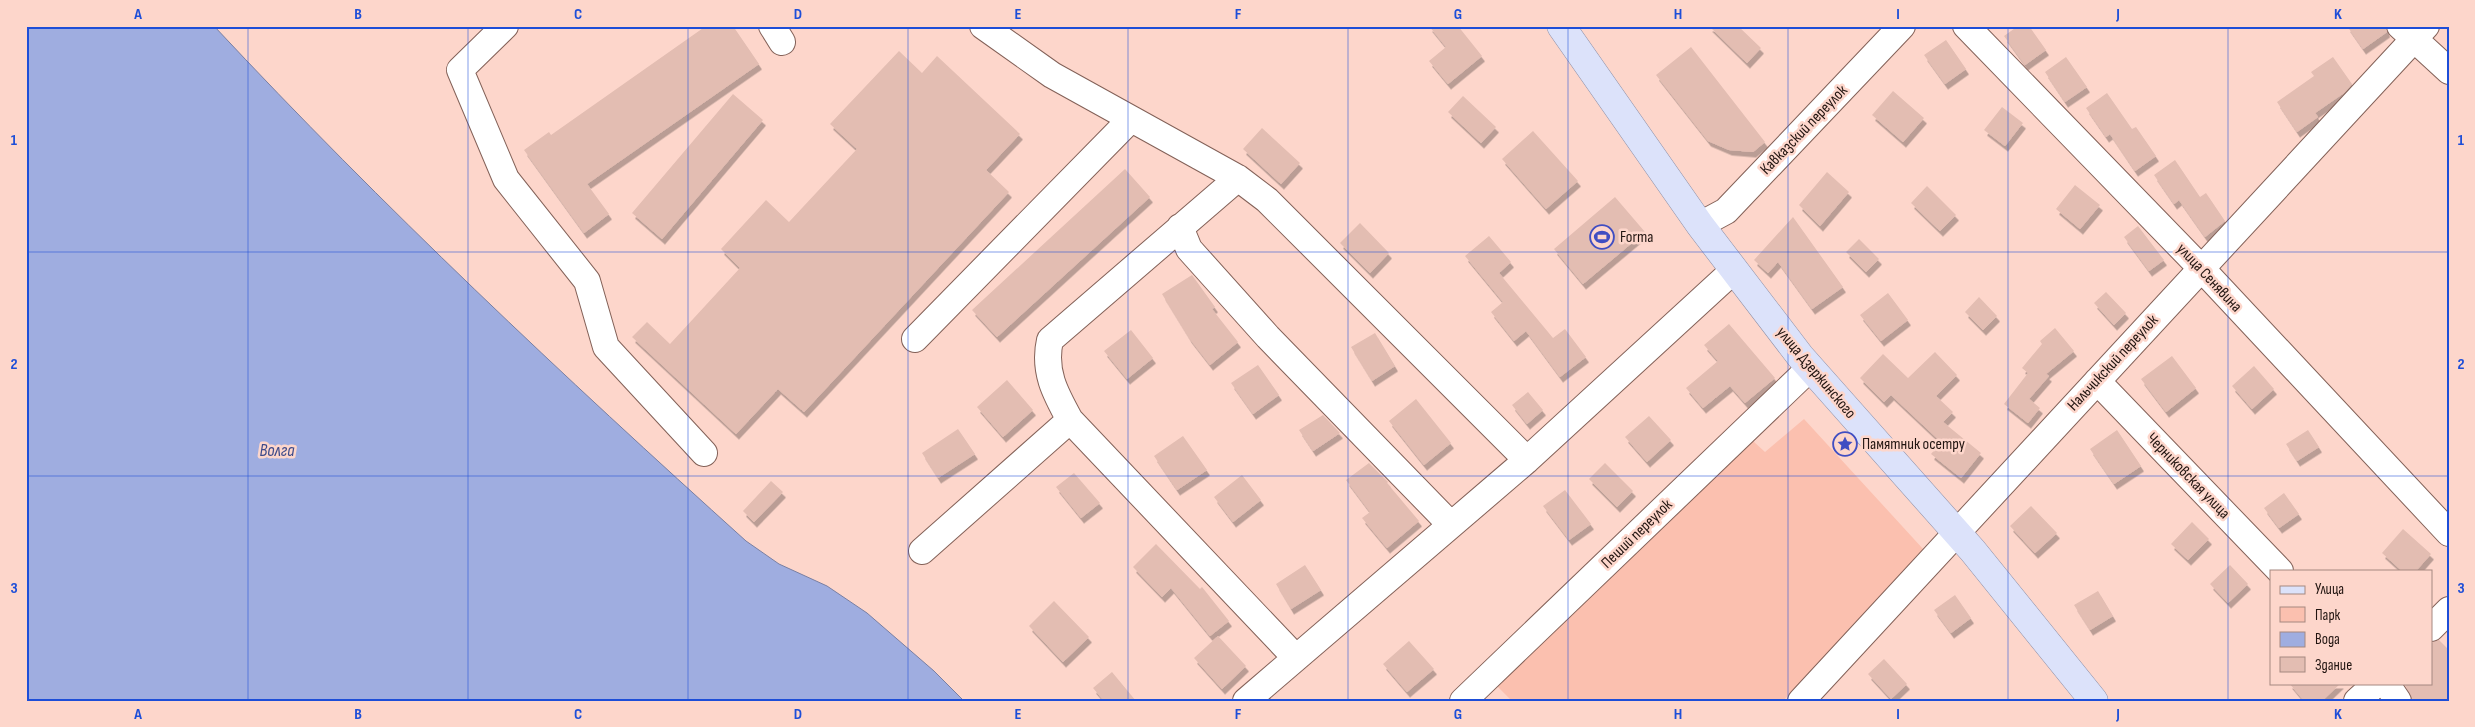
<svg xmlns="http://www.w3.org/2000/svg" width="2475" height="727" viewBox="0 0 2475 727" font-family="'Sofia Sans Condensed',sans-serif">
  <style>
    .green { fill: #fbc0af }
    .water { fill: #9fade0; stroke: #797fa2 }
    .building { fill: #e3bdb2; filter: url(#shadow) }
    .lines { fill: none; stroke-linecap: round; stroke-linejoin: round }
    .minor-casing { stroke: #836158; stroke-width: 28 }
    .major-casing { stroke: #8b8ea6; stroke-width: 29 }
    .minor { stroke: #fff; stroke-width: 26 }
    .major { stroke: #dce2fa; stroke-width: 28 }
    .grid { fill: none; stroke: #1d4ed8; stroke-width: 1; stroke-opacity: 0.55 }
    .labels { text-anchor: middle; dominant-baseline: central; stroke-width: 5; stroke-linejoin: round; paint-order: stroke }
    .street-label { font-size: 16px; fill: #211410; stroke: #fdd6cb }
    .poi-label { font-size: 16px; fill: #211410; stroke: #fdd6cb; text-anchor: start }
    .water-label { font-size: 18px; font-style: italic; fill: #3e4b8a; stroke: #fdd6cb }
    .neatline { fill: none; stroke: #1d4ed8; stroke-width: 2 }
    .grid-label { font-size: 16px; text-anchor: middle; font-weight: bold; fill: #1d4ed8 }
  </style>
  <defs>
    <filter id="shadow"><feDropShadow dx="3" dy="5.5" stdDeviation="0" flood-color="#0004"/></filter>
  </defs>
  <rect width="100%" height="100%" fill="#fdd6cb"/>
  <path class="green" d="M 1804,419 L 1924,550 L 1783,701 L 1512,701 L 1497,686 L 1753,441 L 1765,452 Z"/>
  <path class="water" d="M 26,26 L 214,26 C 383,207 563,376 746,541 L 779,564 L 827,586 L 867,613 L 934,671 L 964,701 L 26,701 Z"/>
  <path class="building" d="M 706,26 L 733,26 L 759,64 L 587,184 L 609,214 L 584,233 L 524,150 L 549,132 L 551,135 Z
    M 1429,26 L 1458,26 L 1482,56 L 1448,84 L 1429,61 L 1446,47 Z
    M 1709,26 L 1738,26 L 1761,48 L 1747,63 Z
    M 2018,26 L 2029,26 L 2046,50 L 2025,65 L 2004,36 Z
    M 2347,26 L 2385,26 L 2387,32 L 2363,49 Z
    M 1946,40 L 1966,69 L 1945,84 L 1924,55 Z
    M 1691,47 L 1765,142 L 1753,152 L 1729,150 L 1708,141 L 1656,75 Z
    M 899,51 L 922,73 L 937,56 L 1020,134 L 986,170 L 1009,192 L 804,412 L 778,389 L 736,434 L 632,337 L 647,322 L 670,344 L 740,268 L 721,249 L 766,200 L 789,222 L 857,149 L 830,124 Z
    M 2066,57 L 2087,87 L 2065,102 L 2045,72 Z
    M 2333,57 L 2352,84 L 2344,93 L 2315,113 L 2318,117 L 2297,132 L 2277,102 L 2314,76 L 2311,72 Z
    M 1893,91 L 1924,118 L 1903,142 L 1872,115 Z
    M 2107,93 L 2132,129 L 2136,127 L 2156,156 L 2135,171 L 2110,134 L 2106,137 L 2086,108 Z
    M 733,94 L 763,120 L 662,239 L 632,213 Z
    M 1463,96 L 1496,127 L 1481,143 L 1448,112 Z
    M 2002,107 L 2023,123 L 2005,146 L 1984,130 Z
    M 1262,128 L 1300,163 L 1281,184 L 1243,149 Z
    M 1533,131 L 1578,181 L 1546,209 L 1502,159 Z
    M 2175,160 L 2200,197 L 2206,193 L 2225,221 L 2205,237 L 2179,200 L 2174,204 L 2154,175 Z
    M 1125,169 L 1150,197 L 997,337 L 972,310 Z
    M 1827,172 L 1849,192 L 1820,226 L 1799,205 Z
    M 2075,185 L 2100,205 L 2080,229 L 2056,209 Z
    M 1927,186 L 1956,215 L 1940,231 L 1911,203 Z
    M 1615,197 L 1645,232 L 1583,284 L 1554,249 Z
    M 1793,217 L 1843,287 L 1812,309 L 1778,262 L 1768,273 L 1754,260 Z
    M 1360,223 L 1389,253 L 1370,273 L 1340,243 Z
    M 2138,226 L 2164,260 L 2149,271 L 2124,237 Z
    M 1489,236 L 1511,262 L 1499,273 L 1553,338 L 1565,329 L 1586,357 L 1560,377 L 1526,331 L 1514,341 L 1491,312 L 1503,302 L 1465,256 Z
    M 1859,239 L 1879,259 L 1866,272 L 1846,252 Z
    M 1192,275 L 1215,307 L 1212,309 L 1238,342 L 1210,365 L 1189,338 L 1162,294 Z
    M 2106,292 L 2126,313 L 2114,325 L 2094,303 Z
    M 1888,293 L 1908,320 L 1881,341 L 1860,315 Z
    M 1979,297 L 1997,316 L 1983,330 L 1965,312 Z
    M 1729,324 L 1775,378 L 1745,403 L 1730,386 L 1703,408 L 1686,388 L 1718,361 L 1704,345 Z
    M 2055,328 L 2074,351 L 2046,374 L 2049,376 L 2029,399 L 2040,408 L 2028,423 L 2004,404 L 2028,373 L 2022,368 L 2042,344 L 2040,341 Z
    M 1131,330 L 1153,358 L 1127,379 L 1104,351 Z
    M 1375,333 L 1395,366 L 1372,381 L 1351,347 Z
    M 1935,352 L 1957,375 L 1936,396 L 1953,412 L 1943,422 L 1981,453 L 1961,478 L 1931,454 L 1941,442 L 1891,395 L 1884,402 L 1860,378 L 1883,354 L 1908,378 Z
    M 2172,356 L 2196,388 L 2166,412 L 2141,379 Z
    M 1258,365 L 1279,395 L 1253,414 L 1231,383 Z
    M 2254,366 L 2274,389 L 2252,409 L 2232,386 Z
    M 1007,380 L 1033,410 L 1003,437 L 977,407 Z
    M 1528,392 L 1543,410 L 1527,424 L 1512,405 Z
    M 1416,399 L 1451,443 L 1424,465 L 1389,421 Z
    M 1323,415 L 1340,433 L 1313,451 L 1299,430 Z
    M 1649,416 L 1671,440 L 1647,462 L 1625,437 Z
    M 958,429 L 975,454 L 938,478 L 922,453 Z
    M 2117,430 L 2141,466 L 2114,484 L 2090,449 Z
    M 2308,430 L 2319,447 L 2297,461 L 2286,444 Z
    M 1183,436 L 1207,470 L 1177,490 L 1154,456 Z
    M 1369,463 L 1388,482 L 1387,483 L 1419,521 L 1387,548 L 1362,518 L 1370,512 L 1346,480 Z
    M 1605,463 L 1633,491 L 1617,507 L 1589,479 Z
    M 1074,473 L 1100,503 L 1081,518 L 1056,487 Z
    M 1242,475 L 1261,500 L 1233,522 L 1214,497 Z
    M 771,481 L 783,492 L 754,522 L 743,511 Z
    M 1565,490 L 1591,524 L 1569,540 L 1543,506 Z
    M 2284,493 L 2299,514 L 2279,528 L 2264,508 Z
    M 2031,506 L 2057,533 L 2035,553 L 2010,526 Z
    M 2192,522 L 2209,539 L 2188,560 L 2171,544 Z
    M 2403,529 L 2431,554 L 2416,571 L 2402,571 L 2382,553 Z
    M 1156,544 L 1200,589 L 1202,587 L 1229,621 L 1210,636 L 1171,588 L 1162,597 L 1133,567 Z
    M 1305,565 L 1321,590 L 1291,609 L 1276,584 Z
    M 2230,565 L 2248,584 L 2228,603 L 2210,584 Z
    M 2098,591 L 2113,616 L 2090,630 L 2074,605 Z
    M 1955,595 L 1971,618 L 1951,633 L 1934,610 Z
    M 1054,601 L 1089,637 L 1063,662 L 1029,626 Z
    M 1218,636 L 1246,666 L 1222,689 L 1194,658 Z
    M 2439,640 L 2449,650 L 2449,701 L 2413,701 L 2404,683 L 2431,683 L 2431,643 Z
    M 1409,641 L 1434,669 L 1407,692 L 1383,664 Z
    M 1884,659 L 1907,684 L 1891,699 L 1868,674 Z
    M 1112,672 L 1136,701 L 1104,701 L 1093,688 Z
    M 2289,683 L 2341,683 L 2322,701 L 2304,701 Z"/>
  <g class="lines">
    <g class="minor-casing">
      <path id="minor" d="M 505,26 L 460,70 L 506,179 L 587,281 L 606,347 L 704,453
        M 772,26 L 782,42
        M 983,26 L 1052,75 L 1238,178 L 1267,200 L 1527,460
        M 1966,26 L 2201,268 L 2449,533
        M 2400,26 L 2449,71
        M 1238,178 L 1050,340 C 1043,371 1055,393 1070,420 L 1296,658
        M 1700,225 L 1726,211 L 1902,26
        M 1180,227 L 1189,249 L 1268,337 L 1451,525
        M 915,339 L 1131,119
        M 2097,381 L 2280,571
        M 922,551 L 1070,420
        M 2431,628 L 2449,610
        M 2386,683 L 2398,701
        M 1246,701 L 1527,460 L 1734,270
        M 1463,701 L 1810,368
        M 1801,701 L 2426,26
        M 2357,701 L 2377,683"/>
    </g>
    <g class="major-casing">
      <path id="major" d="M 1561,26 L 1700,225 L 1800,356 L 1973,551 L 2094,701"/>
    </g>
    <use href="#minor" class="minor"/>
    <use href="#major" class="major"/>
  </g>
  <path class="grid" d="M 248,26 L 248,701M 468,26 L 468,701M 688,26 L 688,701M 908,26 L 908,701M 1128,26 L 1128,701M 1348,26 L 1348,701M 1568,26 L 1568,701M 1788,26 L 1788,701M 2008,26 L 2008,701M 2228,26 L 2228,701M 26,252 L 2449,252M 26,476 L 2449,476"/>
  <defs>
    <g id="stadium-ring" transform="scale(1.25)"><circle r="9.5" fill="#fdd6cb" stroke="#404ec2" stroke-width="1.5"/><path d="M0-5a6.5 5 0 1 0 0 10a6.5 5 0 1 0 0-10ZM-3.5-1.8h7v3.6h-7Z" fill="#404ec2"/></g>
    <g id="sight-ring" transform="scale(1.25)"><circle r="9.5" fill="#fdd6cb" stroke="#404ec2" stroke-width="1.5"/><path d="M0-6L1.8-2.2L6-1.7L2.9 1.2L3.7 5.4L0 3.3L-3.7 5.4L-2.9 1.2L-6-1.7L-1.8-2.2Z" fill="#404ec2"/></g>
  </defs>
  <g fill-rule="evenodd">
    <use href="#stadium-ring" x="1602" y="237"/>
    <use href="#sight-ring" x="1845" y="444"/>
  </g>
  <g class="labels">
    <g class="street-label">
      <text transform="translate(1804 130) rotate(-46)">Кавказский переулок</text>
      <text transform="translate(2209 278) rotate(47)">улица Сенявина</text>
      <text transform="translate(2113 363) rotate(-47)">Нальчикский переулок</text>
      <text transform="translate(1816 373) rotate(50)">улица Дзержинского</text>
      <text transform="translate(2188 476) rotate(46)">Черниковская улица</text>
      <text transform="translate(1637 534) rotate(-44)">Пеший переулок</text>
    </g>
    <g class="poi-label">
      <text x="1620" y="237">Forma</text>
      <text x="1862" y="444">Памятник осетру</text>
    </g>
    <g class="water-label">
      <text x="277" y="450">Волга</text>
    </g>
  </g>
  <rect width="2475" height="727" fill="none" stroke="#fdd6cb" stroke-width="55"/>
  <rect x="2270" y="570" width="162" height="115" fill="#fdd6cb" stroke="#a58880"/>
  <rect x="2280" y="586" width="25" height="8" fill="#dce2fa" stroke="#a58880"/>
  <text x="2315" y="594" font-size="15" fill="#211410">Улица</text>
  <rect x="2280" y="607" width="25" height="15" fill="#fbc0af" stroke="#a58880"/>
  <text x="2315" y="620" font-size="15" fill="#211410">Парк</text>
  <rect x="2280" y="632" width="25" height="15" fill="#9fade0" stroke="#a58880"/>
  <text x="2315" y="644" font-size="15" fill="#211410">Вода</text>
  <rect x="2280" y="657" width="25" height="15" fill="#e3bdb2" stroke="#a58880"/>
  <text x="2315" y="670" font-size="15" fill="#211410">Здание</text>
  <rect x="28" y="28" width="2420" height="672" class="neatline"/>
  <g class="grid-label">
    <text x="138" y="19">A</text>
    <text x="358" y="19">B</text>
    <text x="578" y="19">C</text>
    <text x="798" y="19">D</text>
    <text x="1018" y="19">E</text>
    <text x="1238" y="19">F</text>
    <text x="1458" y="19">G</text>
    <text x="1678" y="19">H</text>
    <text x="1898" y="19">I</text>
    <text x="2118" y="19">J</text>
    <text x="2338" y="19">K</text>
    <text x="14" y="145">1</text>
    <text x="2461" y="145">1</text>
    <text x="14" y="369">2</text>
    <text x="2461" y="369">2</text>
    <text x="14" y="593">3</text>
    <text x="2461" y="593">3</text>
    <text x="138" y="719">A</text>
    <text x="358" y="719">B</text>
    <text x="578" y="719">C</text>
    <text x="798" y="719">D</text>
    <text x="1018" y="719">E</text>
    <text x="1238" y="719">F</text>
    <text x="1458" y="719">G</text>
    <text x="1678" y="719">H</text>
    <text x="1898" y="719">I</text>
    <text x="2118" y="719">J</text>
    <text x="2338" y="719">K</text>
  </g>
</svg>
